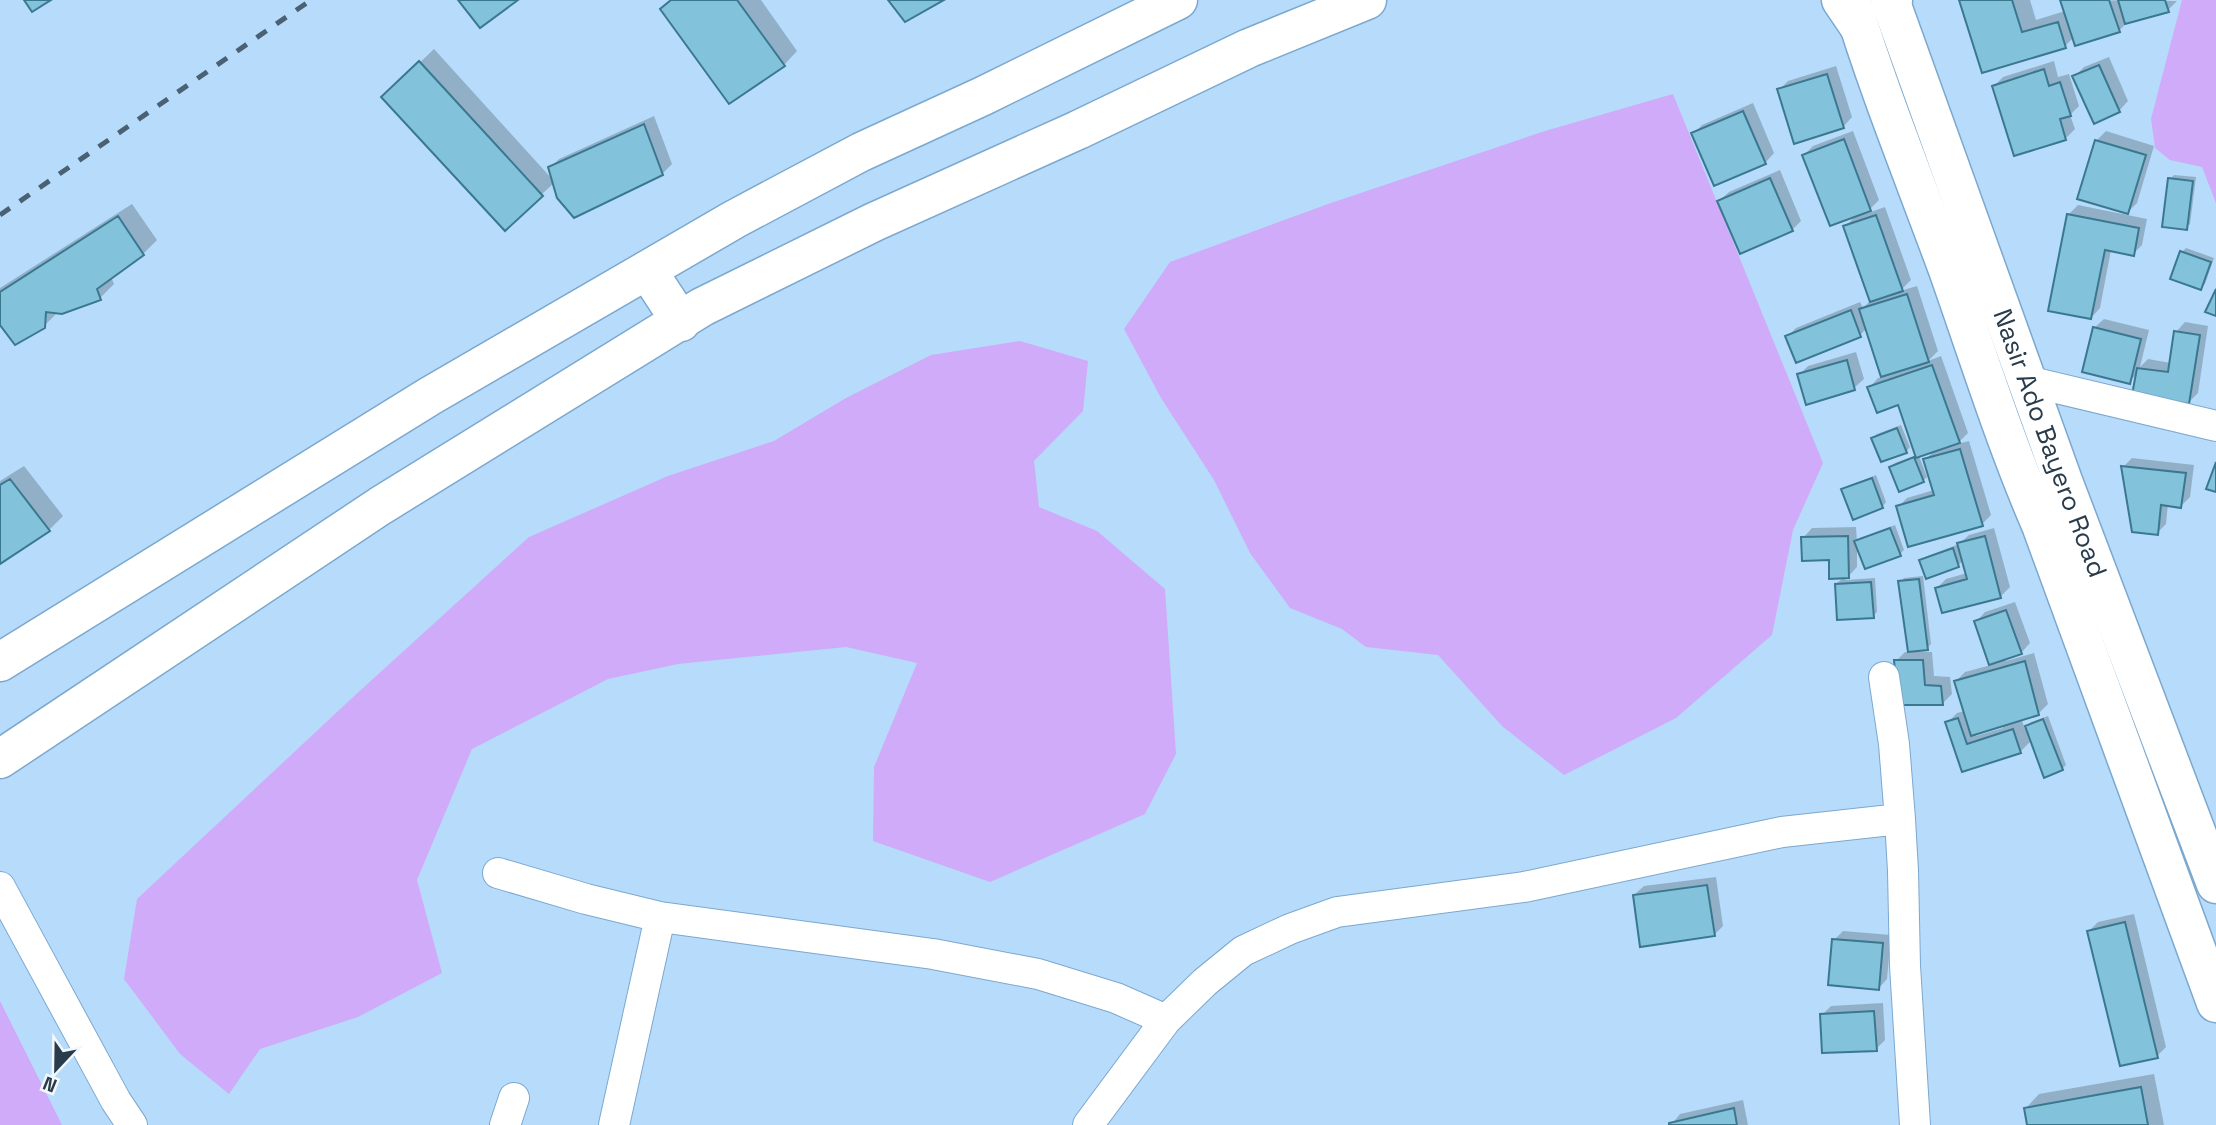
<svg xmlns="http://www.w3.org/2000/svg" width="2216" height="1125" viewBox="0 0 2216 1125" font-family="'Space Grotesk',sans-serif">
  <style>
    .water { fill: #cfabfa }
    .shadow { fill: #0003; fill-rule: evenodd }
    .building { fill: #83c2db; stroke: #3a7890; stroke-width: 2 }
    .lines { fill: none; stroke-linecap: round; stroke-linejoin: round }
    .street-casing { stroke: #7ca8ce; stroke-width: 32 }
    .secondary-casing { stroke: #7ca8ce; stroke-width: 41 }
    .primary-casing { stroke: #7ca8ce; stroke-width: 41 }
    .street { stroke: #fff; stroke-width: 30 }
    .secondary { stroke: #fff; stroke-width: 38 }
    .primary { stroke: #fff; stroke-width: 38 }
    .rail { stroke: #4a6174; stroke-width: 5; stroke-dasharray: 12 12; stroke-linecap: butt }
    .labels { text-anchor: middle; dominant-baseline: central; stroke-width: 5; stroke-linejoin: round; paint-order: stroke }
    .street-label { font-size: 26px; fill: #293c4c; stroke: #f3f8fc }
  </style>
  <rect width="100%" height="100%" fill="#b7dbfb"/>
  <path class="water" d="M 2182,0 L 2216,0 L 2216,203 L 2202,167 L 2170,160 L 2155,148 L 2151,119 Z
    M 1673,94 L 1823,463 L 1793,530 L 1772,635 L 1676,718 L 1564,775 L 1502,726 L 1438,655 L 1366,647 L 1342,629 L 1290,608 L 1250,553 L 1214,480 L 1161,398 L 1124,329 L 1170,262 L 1328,204 L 1545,131 Z
    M 1020,341 L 1088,361 L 1083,411 L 1034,461 L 1039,507 L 1097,531 L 1165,589 L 1176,754 L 1145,814 L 990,882 L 873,841 L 874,767 L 917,663 L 846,647 L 678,664 L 608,679 L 472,749 L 417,880 L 442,973 L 358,1017 L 260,1049 L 229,1094 L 180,1054 L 124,979 L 137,899 L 352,698 L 529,537 L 668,476 L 774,441 L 846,398 L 931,355 Z
    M 0,1001 L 62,1125 L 0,1125 Z"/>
  <path class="shadow" d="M 672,0 L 761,0 L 797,51 L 784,65 Z
    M 1961,0 L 2030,0 L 2036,20 L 2065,11 L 2062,0 L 2177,1 L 2168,10 L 2128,21 L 2119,31 L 2074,37 L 2065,46 L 1983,71 Z
    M 434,49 L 553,180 L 550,168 L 559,159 L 654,116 L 672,164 L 662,174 L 554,183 L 541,195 L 384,97 Z
    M 2109,57 L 2128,101 L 2119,111 L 2075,76 L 2084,67 Z
    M 2054,61 L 2058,77 L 2069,74 L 2079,106 L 2070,115 L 2075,129 L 2066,138 L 1994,86 L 2003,77 Z
    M 1836,66 L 1852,117 L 1843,127 L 1779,90 L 1788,81 Z
    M 1753,103 L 1774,153 L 1765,163 L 1693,134 L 1702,125 Z
    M 1853,131 L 1879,200 L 1865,214 L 1885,207 L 1911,280 L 1900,291 L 1917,286 L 1938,351 L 1928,361 L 1941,356 L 1968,433 L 1957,444 L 1969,441 L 1991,515 L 1982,524 L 1898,507 L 1907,498 L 1934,490 L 1925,460 L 1935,450 L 1919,456 L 1927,477 L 1923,481 L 1891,467 L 1895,463 L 1917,455 L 1899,403 L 1869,388 L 1878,378 L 1883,377 L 1867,328 L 1860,335 L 1797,360 L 1787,337 L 1796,328 L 1860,302 L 1863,308 L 1871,300 L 1845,227 L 1858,213 L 1804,155 L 1813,146 Z
    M 2106,131 L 2154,146 L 2137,203 L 2128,212 L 2096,141 Z
    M 1780,170 L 1801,221 L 1792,230 L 1719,201 L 1729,192 Z
    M 2174,175 L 2196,177 L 2190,224 L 2186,228 L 2170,179 Z
    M 132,204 L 157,240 L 143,254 L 111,277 L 114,284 L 100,298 L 62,313 L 58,312 L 44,326 L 0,323 L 0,288 Z
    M 2078,205 L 2147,219 L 2142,245 L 2133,254 L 2111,250 L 2100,308 L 2091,318 L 2068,215 Z
    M 2186,248 L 2214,258 L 2205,284 L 2200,288 L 2182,252 Z
    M 2104,319 L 2149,330 L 2140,367 L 2148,359 L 2171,363 L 2176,332 L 2185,322 L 2208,326 L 2198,393 L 2189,402 L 2138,373 L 2129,382 L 2094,328 Z
    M 1856,352 L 1864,379 L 1854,388 L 1807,402 L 1799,375 L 1808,366 Z
    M 1901,425 L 1910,447 L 1906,452 L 1873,438 L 1877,434 Z
    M 2132,458 L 2194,465 L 2190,497 L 2181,506 L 2168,504 L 2166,524 L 2157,533 L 2123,467 Z
    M 24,466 L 63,516 L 49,530 L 0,561 L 0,481 Z
    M 1876,475 L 1886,502 L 1882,507 L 1843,490 L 1848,486 Z
    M 1895,525 L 1904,550 L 1900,554 L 1857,545 L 1857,567 L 1845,580 L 1875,578 L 1877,612 L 1873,616 L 1836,584 L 1844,577 L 1830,559 L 1803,538 L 1812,528 L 1856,527 L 1857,542 L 1860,538 Z
    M 1994,528 L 2010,587 L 2000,597 L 1937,588 L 1946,579 L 1967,573 L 1964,560 L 1958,565 L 1921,561 L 1925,557 L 1959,544 L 1969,535 Z
    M 1923,576 L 1931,644 L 1927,648 L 1918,649 L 1918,652 L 1932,652 L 1934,676 L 1950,677 L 1952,694 L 1943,703 L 1896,661 L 1905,652 L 1909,652 L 1900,582 L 1904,578 Z
    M 2015,602 L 2030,643 L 2021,653 L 2005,658 L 2006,661 L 2034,653 L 2048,704 L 2039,713 L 2021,718 L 2025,729 L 2031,722 L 2048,716 L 2066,765 L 2062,769 L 2032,740 L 2020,752 L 1963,770 L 1947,723 L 1957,713 L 1965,711 L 1956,681 L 1965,672 L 1991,665 L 1976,622 L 1985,612 ZM 2002,724 L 2003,728 L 1976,736 L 1975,733 Z
    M 1716,877 L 1723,926 L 1714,935 L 1634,895 L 1644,886 Z
    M 2134,914 L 2166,1047 L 2157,1056 L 2089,931 L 2098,922 Z
    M 1843,931 L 1891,935 L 1887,979 L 1878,989 L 1834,940 Z
    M 1883,1003 L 1885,1040 L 1876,1049 L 1822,1015 L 1831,1006 Z
    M 2154,1074 L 2164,1125 L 2029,1125 L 2026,1108 L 2039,1094 Z
    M 1743,1100 L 1748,1125 L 1671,1125 L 1680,1114 Z"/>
  <path class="building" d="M 24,0 L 51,0 L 32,12 Z
    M 458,0 L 518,0 L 480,28 Z
    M 671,0 L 737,0 L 785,66 L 729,104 L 660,9 Z
    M 888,0 L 944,0 L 905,22 Z
    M 1959,0 L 2012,0 L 2022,32 L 2058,22 L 2066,48 L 1982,73 Z
    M 2060,0 L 2109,0 L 2120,32 L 2075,46 Z
    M 2118,0 L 2165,0 L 2169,12 L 2125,24 Z
    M 419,61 L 543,196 L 505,231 L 381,97 Z
    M 2099,65 L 2120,112 L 2094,124 L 2072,76 Z
    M 2044,69 L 2049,86 L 2060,82 L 2071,116 L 2060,119 L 2066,140 L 2014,156 L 1992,86 Z
    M 1827,74 L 1844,128 L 1794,144 L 1777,89 Z
    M 1743,111 L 1766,164 L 1714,186 L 1691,133 Z
    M 644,124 L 663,175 L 574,218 L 557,198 L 548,167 Z
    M 1844,139 L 1871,211 L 1830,226 L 1802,155 Z
    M 2095,140 L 2146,155 L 2128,214 L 2077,199 Z
    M 1770,178 L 1793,231 L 1740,254 L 1717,201 Z
    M 2168,178 L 2193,181 L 2187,230 L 2162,227 Z
    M 2067,214 L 2139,228 L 2134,256 L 2105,250 L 2091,319 L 2048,311 Z
    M 1876,215 L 1903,291 L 1870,302 L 1843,226 Z
    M 118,216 L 144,255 L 97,289 L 101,300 L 62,314 L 46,312 L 45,328 L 15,345 L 0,325 L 0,292 Z
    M 2180,251 L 2211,262 L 2201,290 L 2170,279 Z
    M 2216,289 L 2216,316 L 2205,312 Z
    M 1907,294 L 1929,362 L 1881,377 L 1859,309 Z
    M 1851,310 L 1861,337 L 1796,363 L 1785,336 Z
    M 2093,327 L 2141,339 L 2130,384 L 2082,372 Z
    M 2174,331 L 2200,335 L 2189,404 L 2132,395 L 2137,368 L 2168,372 Z
    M 1847,360 L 1855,390 L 1806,405 L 1797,374 Z
    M 1932,365 L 1960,443 L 1916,458 L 1898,405 L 1877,413 L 1867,387 Z
    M 1897,428 L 1907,453 L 1881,462 L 1871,438 Z
    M 1960,449 L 1983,526 L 1908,547 L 1896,506 L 1934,495 L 1923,459 Z
    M 1914,457 L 1924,482 L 1899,492 L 1889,467 Z
    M 2216,462 L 2216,492 L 2206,489 Z
    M 2121,466 L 2186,473 L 2181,508 L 2161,505 L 2158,535 L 2132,532 Z
    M 1872,478 L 1883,508 L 1853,520 L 1841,489 Z
    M 10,479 L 50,531 L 0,564 L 0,485 Z
    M 1890,528 L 1901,556 L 1865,569 L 1854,541 Z
    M 1848,536 L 1849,578 L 1829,579 L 1829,560 L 1802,561 L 1801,537 Z
    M 1985,536 L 2001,598 L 1942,613 L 1935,588 L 1967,579 L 1957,543 Z
    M 1953,548 L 1959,567 L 1926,579 L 1919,560 Z
    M 1919,579 L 1928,650 L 1908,652 L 1898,581 Z
    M 1871,582 L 1874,618 L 1837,620 L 1835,584 Z
    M 2006,610 L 2022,654 L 1989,665 L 1974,621 Z
    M 1894,660 L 1923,660 L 1925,685 L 1941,686 L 1943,705 L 1898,705 Z
    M 2025,661 L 2039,715 L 1971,736 L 1954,681 Z
    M 1958,718 L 1967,744 L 2013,729 L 2021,753 L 1962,772 L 1945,722 Z
    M 2043,719 L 2063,770 L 2044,778 L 2025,726 Z
    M 1707,885 L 1715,936 L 1640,947 L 1633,895 Z
    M 2125,922 L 2158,1058 L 2120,1066 L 2087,931 Z
    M 1832,939 L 1883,943 L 1879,990 L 1828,985 Z
    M 1874,1011 L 1877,1051 L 1822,1053 L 1820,1014 Z
    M 2141,1087 L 2148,1125 L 2027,1125 L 2024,1108 Z
    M 1734,1108 L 1737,1125 L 1669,1125 L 1669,1123 Z"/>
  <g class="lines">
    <g class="street-casing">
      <path id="street" d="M 2027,381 L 2216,426
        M 1884,677 L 1894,744 L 1900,819 L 1903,871 L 1905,966 L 1915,1125
        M 498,873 L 586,899 L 660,917 L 933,954 L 1038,974 L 1116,998 L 1166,1020
        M 0,887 L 116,1101 L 132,1125
        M 505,1125 L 514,1098
        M 614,1125 L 660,917
        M 1088,1125 L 1166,1020 L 1205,982 L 1243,951 L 1290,929 L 1337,912 L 1524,887 L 1782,832 L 1900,819"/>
    </g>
    <g class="secondary-casing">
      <g id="secondary">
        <path d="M 1851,0 C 1879,92 1915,180 1948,270 C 1978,355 2005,442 2041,525 L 2216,1003"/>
        <path id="s1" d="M 1890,0 L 2063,481 L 2216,884"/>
      </g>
    </g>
    <g class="primary-casing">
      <path id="primary" d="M 1841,0 L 1858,25
        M 1892,6 L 1893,0
        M 647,270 L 681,322
        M 0,662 L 430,396 L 735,219 L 861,152 L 983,96 L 1178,0
        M 0,759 L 380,506 L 702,307 L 874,222 L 1078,130 L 1249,48 L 1367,0"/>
    </g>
    <use href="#street" class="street"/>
    <use href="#secondary" class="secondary"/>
    <use href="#primary" class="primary"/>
    <path class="rail" d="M 0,215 L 311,0"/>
  </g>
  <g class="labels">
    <g class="street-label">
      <text stroke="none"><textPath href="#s1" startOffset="471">Nasir Ado Bayero Road</textPath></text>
    </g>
  </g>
  <g transform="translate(56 1069) rotate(202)" stroke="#f3f8fc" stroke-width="5" paint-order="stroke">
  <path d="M0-5L12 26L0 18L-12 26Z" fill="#293c4c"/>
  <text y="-10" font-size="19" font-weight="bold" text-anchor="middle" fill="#293c4c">N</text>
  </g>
</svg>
